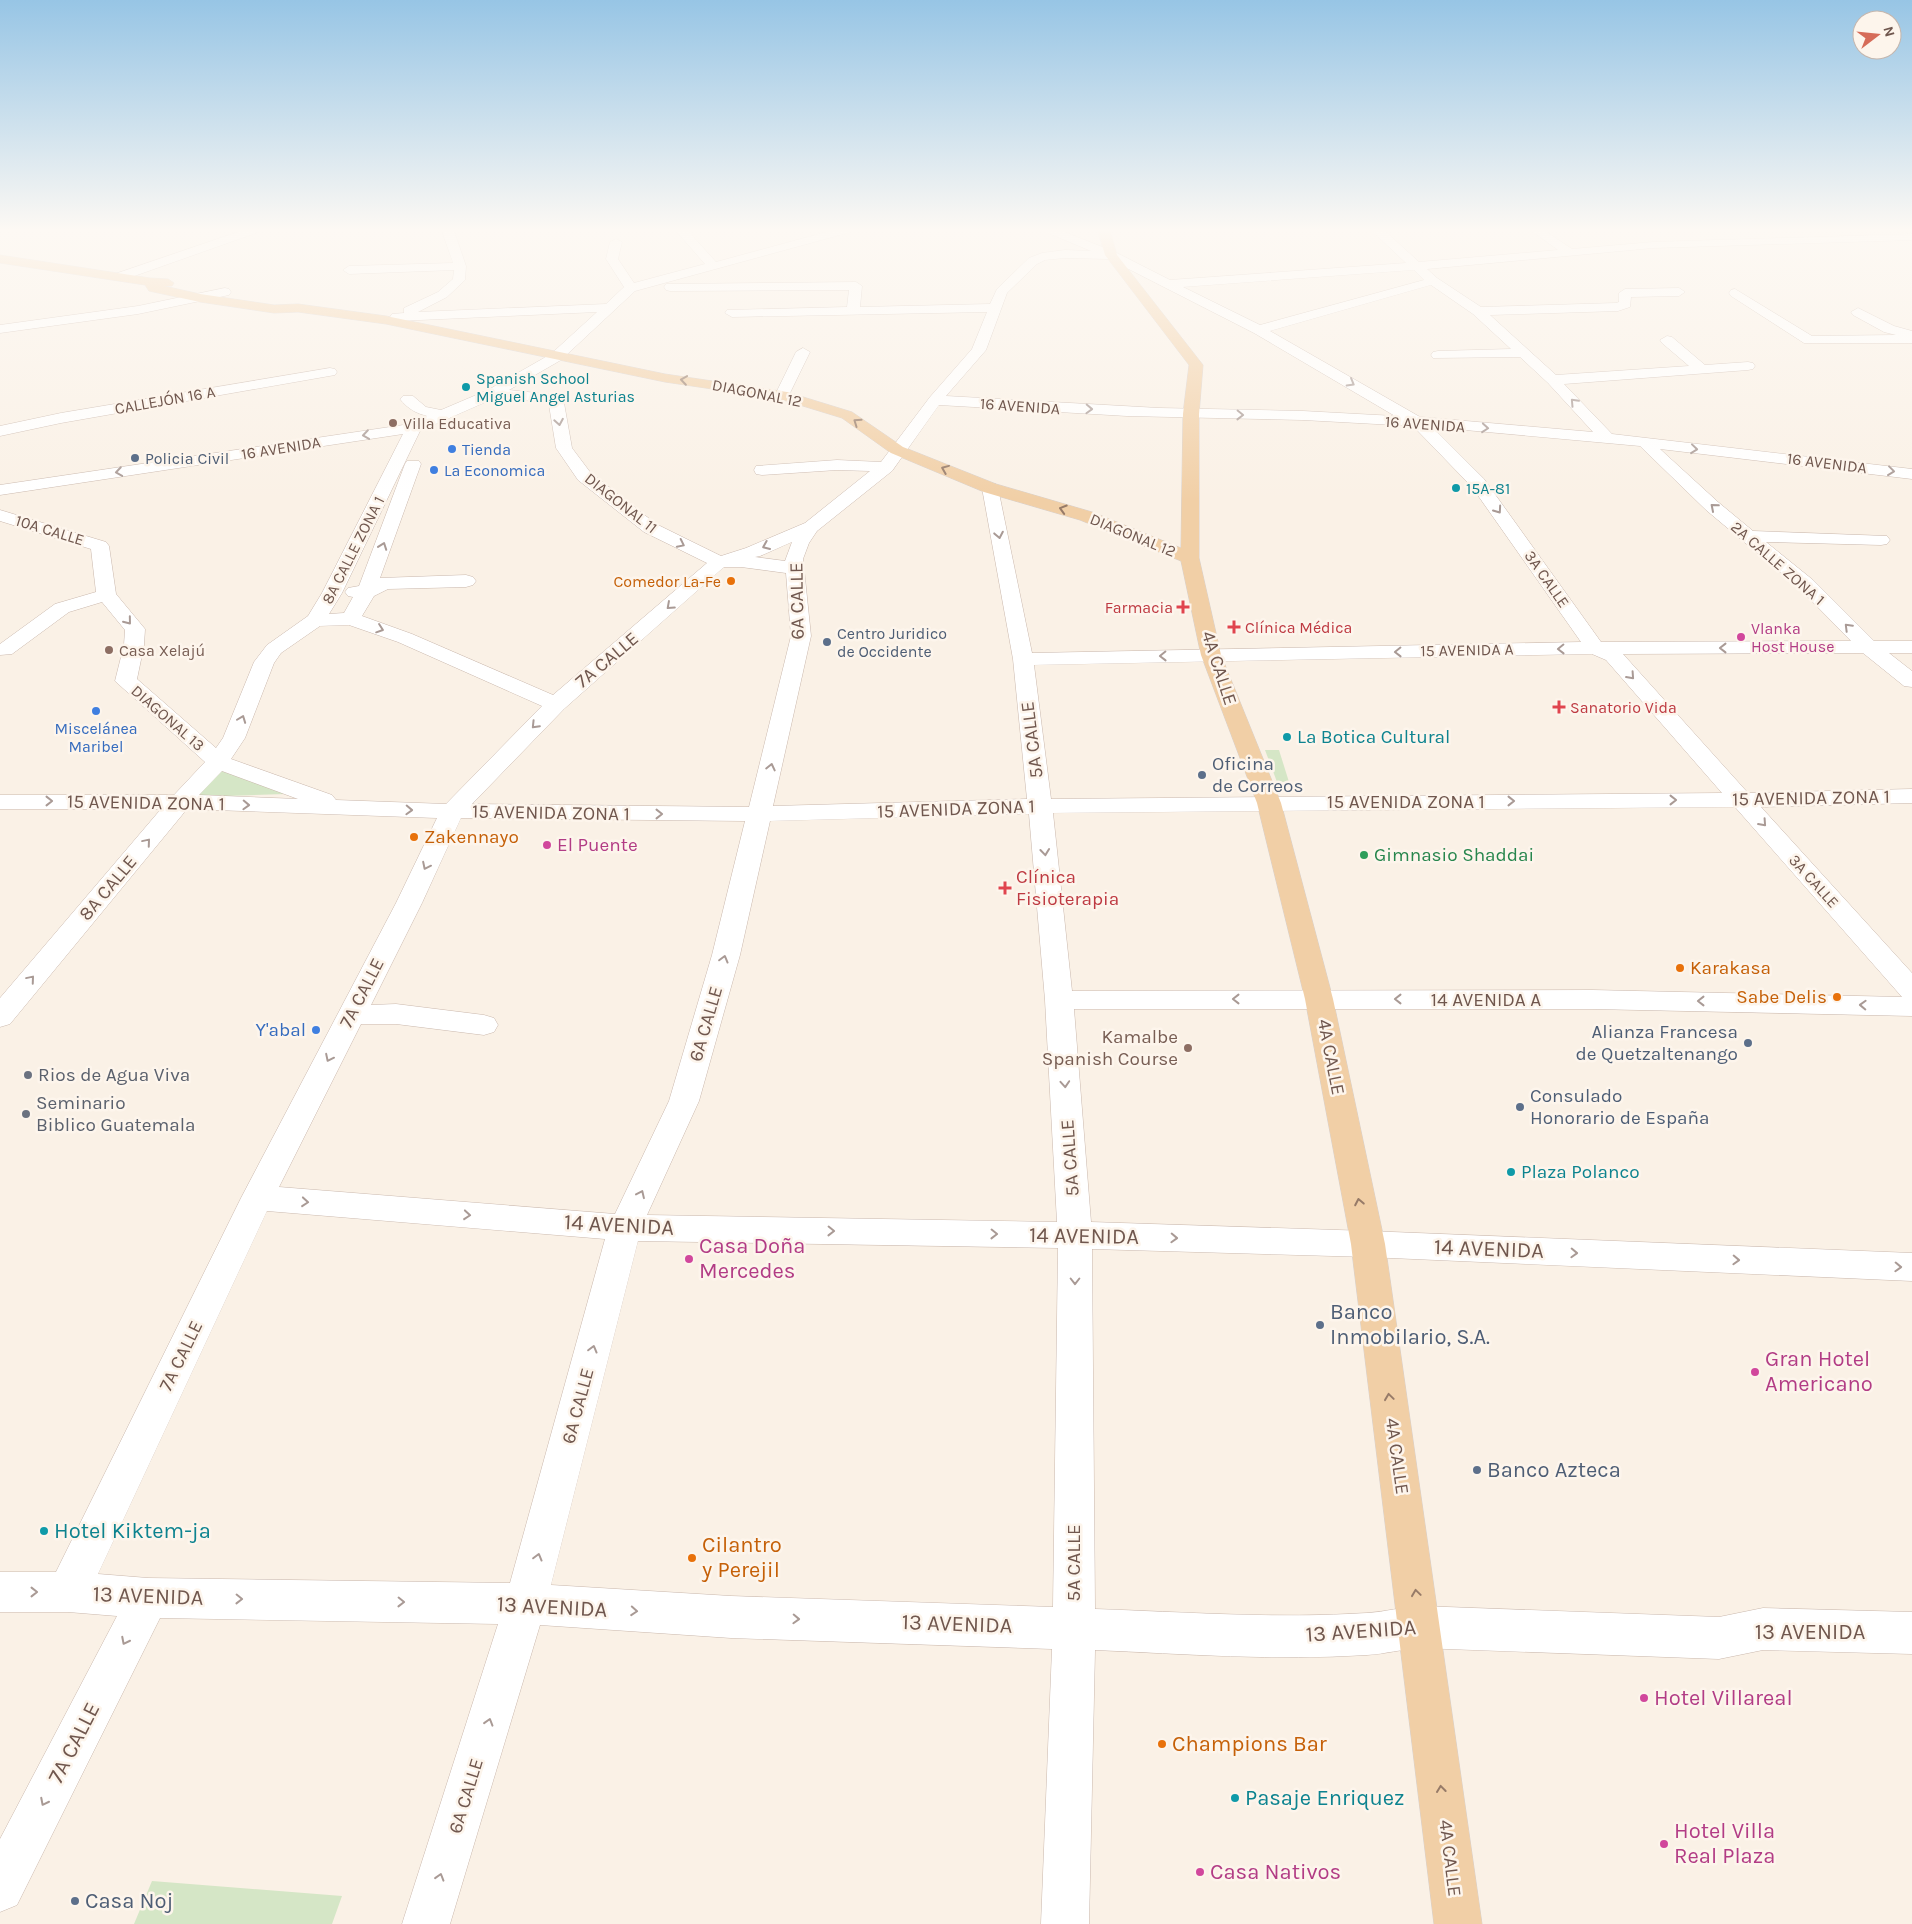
<svg xmlns="http://www.w3.org/2000/svg" width="1912" height="1924" viewBox="0 0 1912 1924" font-family="Karla,sans-serif">
  <style>
    .green { fill: #d5e6c6 }
    .lines { fill: none; stroke-linecap: round; stroke-linejoin: round }
    .minor-casing { stroke: #cab8ad; stroke-width: 1 }
    .major-casing { stroke: #d7d0cd; stroke-width: 1 }
    .minor { fill: #fff; fill-rule: evenodd }
    .major { fill: #f1cfa6; fill-rule: evenodd }
    .oneway { stroke: #977b68 }
    .oneway2 { stroke: #a99a95 }
    .culture-dot { fill: #0f9aa8; stroke: #fdf5ec; stroke-width: 2 }
    .education-dot { fill: #8d6e63; stroke: #fdf5ec; stroke-width: 2 }
    .shop-dot { fill: #3f7fe0; stroke: #fdf5ec; stroke-width: 2 }
    .service-dot { fill: #5c6f8a; stroke: #fdf5ec; stroke-width: 2 }
    .food-dot { fill: #e8710a; stroke: #fdf5ec; stroke-width: 2 }
    .health-dot { fill: #e0444e; stroke: #fdf5ec; stroke-width: 2 }
    .hotel-dot { fill: #d1479c; stroke: #fdf5ec; stroke-width: 2 }
    .leisure-dot { fill: #2e9e5b; stroke: #fdf5ec; stroke-width: 2 }
    .worship-dot { fill: #6b7280; stroke: #fdf5ec; stroke-width: 2 }
    .labels { text-anchor: middle; dominant-baseline: central; stroke-width: 5; stroke-linejoin: round; paint-order: stroke }
    .far-culture-label { font-size: 16px; fill: #0d838f; stroke: #fdf5ec; text-anchor: start }
    .far-street-label { font-size: 16px; fill: #70574e; stroke: #fdf5ec }
    .far-education-label { font-size: 16px; fill: #785e54; stroke: #fdf5ec; text-anchor: start }
    .far-shop-label { font-size: 16px; fill: #366cbe; stroke: #fdf5ec; text-anchor: start }
    .far-service-label { font-size: 16px; fill: #4e5e75; stroke: #fdf5ec; text-anchor: start }
    .far-food-label { font-size: 16px; fill: #c56008; stroke: #fdf5ec; text-anchor: end }
    .far-health-label { font-size: 16px; fill: #be3a42; stroke: #fdf5ec; text-anchor: start }
    .far-hotel-label { font-size: 16px; fill: #b23c85; stroke: #fdf5ec; text-anchor: start }
    .street-label { font-size: 19px; fill: #70574e; stroke: #fdf5ec }
    .culture-label { font-size: 19px; fill: #0d838f; stroke: #fdf5ec; text-anchor: start }
    .service-label { font-size: 19px; fill: #4e5e75; stroke: #fdf5ec; text-anchor: start }
    .food-label { font-size: 19px; fill: #c56008; stroke: #fdf5ec; text-anchor: start }
    .hotel-label { font-size: 19px; fill: #b23c85; stroke: #fdf5ec; text-anchor: start }
    .leisure-label { font-size: 19px; fill: #27864d; stroke: #fdf5ec; text-anchor: start }
    .health-label { font-size: 19px; fill: #be3a42; stroke: #fdf5ec; text-anchor: start }
    .shop-label { font-size: 19px; fill: #366cbe; stroke: #fdf5ec; text-anchor: end }
    .education-label { font-size: 19px; fill: #785e54; stroke: #fdf5ec; text-anchor: end }
    .worship-label { font-size: 19px; fill: #5b616d; stroke: #fdf5ec; text-anchor: start }
    .near-street-label { font-size: 22px; fill: #70574e; stroke: #fdf5ec }
    .near-hotel-label { font-size: 22px; fill: #b23c85; stroke: #fdf5ec; text-anchor: start }
    .near-service-label { font-size: 22px; fill: #4e5e75; stroke: #fdf5ec; text-anchor: start }
    .near-culture-label { font-size: 22px; fill: #0d838f; stroke: #fdf5ec; text-anchor: start }
    .near-food-label { font-size: 22px; fill: #c56008; stroke: #fdf5ec; text-anchor: start }
  </style>
  <rect width="100%" height="100%" fill="#faf1e6"/>
  <path class="green" d="M 1265,750 L 1279,750 L 1289,782 L 1277,782 Z
    M 220,769 L 286,794 L 196,797 Z
    M 152,1881 L 342,1896 L 332,1924 L 134,1924 Z"/>
  <g class="lines">
    <g class="minor-casing">
      <path id="minor" d="M 241,231 L 258,231 L 256,233 L 123,280 L 115,280 L 113,277 L 115,274 Z
        M 442,231 L 454,231 L 466,266 L 465,280 L 447,297 L 418,312 L 606,304 L 624,287 L 606,259 L 610,242 L 616,239 L 622,242 L 618,259 L 634,283 L 705,264 L 676,231 L 688,231 L 716,262 L 830,231 L 849,231 L 847,233 L 635,291 L 561,360 L 509,390 L 555,395 L 564,403 L 572,448 L 590,472 L 656,524 L 721,556 L 746,548 L 805,523 L 870,471 L 837,470 L 762,475 L 756,474 L 754,470 L 756,466 L 837,460 L 881,462 L 930,397 L 972,349 L 987,312 L 732,317 L 725,313 L 727,310 L 847,307 L 849,290 L 670,291 L 666,290 L 664,287 L 666,284 L 856,282 L 862,286 L 860,307 L 990,304 L 997,289 L 1029,258 L 1042,253 L 1065,250 L 1091,251 L 1048,233 L 1046,231 L 1062,231 L 1115,252 L 1170,280 L 1406,263 L 1372,231 L 1385,231 L 1419,262 L 1558,250 L 1532,231 L 1545,231 L 1572,249 L 1653,242 L 1912,234 L 1912,240 L 1653,248 L 1427,269 L 1437,278 L 1481,307 L 1616,303 L 1619,302 L 1619,293 L 1625,289 L 1679,288 L 1685,292 L 1679,296 L 1631,297 L 1630,307 L 1618,311 L 1490,315 L 1556,375 L 1689,366 L 1662,343 L 1660,340 L 1667,336 L 1672,337 L 1705,365 L 1748,362 L 1753,363 L 1755,366 L 1753,369 L 1748,370 L 1564,384 L 1612,434 L 1912,469 L 1912,479 L 1660,449 L 1718,502 L 1753,531 L 1887,536 L 1890,540 L 1887,544 L 1881,545 L 1766,542 L 1813,580 L 1874,641 L 1912,641 L 1912,653 L 1889,653 L 1912,671 L 1912,687 L 1904,686 L 1863,653 L 1623,654 L 1748,793 L 1912,789 L 1912,803 L 1761,807 L 1912,973 L 1912,1016 L 1592,1009 L 1074,1009 L 1091,1222 L 1368,1231 L 1912,1253 L 1912,1281 L 1368,1257 L 1092,1249 L 1095,1609 C 1185,1612 1277,1619 1367,1613 C 1385,1612 1402,1607 1420,1606 L 1719,1617 L 1763,1608 L 1912,1612 L 1912,1654 L 1763,1650 L 1719,1659 L 1420,1648 C 1402,1649 1385,1654 1367,1655 C 1276,1661 1185,1654 1095,1650 L 1089,1924 L 1041,1924 L 1052,1649 L 731,1638 L 540,1625 L 450,1924 L 402,1924 L 498,1624 L 160,1618 L 17,1905 L 0,1912 L 0,1839 L 117,1616 L 68,1612 L 0,1612 L 0,1572 L 56,1572 L 241,1198 L 396,903 L 437,818 L 187,809 L 10,1024 L 0,1027 L 0,998 L 161,809 L 0,809 L 0,795 L 174,795 L 205,762 L 115,681 L 124,645 L 125,630 L 102,602 L 69,612 L 12,654 L 0,655 L 0,644 L 55,604 L 96,592 L 91,549 L 0,521 L 0,510 L 106,542 L 109,546 L 116,594 L 145,629 L 144,645 L 137,679 L 216,748 L 223,738 L 254,662 L 267,645 L 308,616 L 322,593 L 403,434 L 0,495 L 0,485 L 410,424 L 427,416 C 416,413 408,409 400,399 L 403,396 L 413,396 L 426,407 L 441,410 L 488,390 L 551,354 L 597,312 L 397,321 L 392,320 L 390,317 L 392,314 L 404,313 L 404,308 L 438,292 L 453,279 L 454,270 L 349,274 L 343,270 L 349,266 L 453,263 ZM 1065,258 L 1109,259 L 1254,333 L 1395,416 L 1303,411 L 1159,408 L 946,396 L 986,350 L 1007,293 L 1037,264 L 1045,260 ZM 1414,270 L 1424,280 L 1260,325 L 1183,287 ZM 1431,285 L 1473,314 L 1511,349 L 1438,351 L 1433,352 L 1431,355 L 1433,358 L 1520,357 L 1548,383 L 1593,432 L 1420,417 L 1270,331 ZM 495,398 L 546,402 L 549,405 L 556,448 L 578,480 L 644,532 L 707,563 L 553,695 L 412,634 L 362,616 L 374,596 L 388,589 L 466,587 L 473,585 L 476,581 L 473,577 L 466,575 L 380,578 L 421,464 L 419,461 L 407,461 L 405,464 L 359,586 L 348,588 L 345,592 L 348,596 L 353,597 L 344,613 L 329,614 L 342,593 L 420,431 ZM 939,405 L 1127,416 L 1303,420 L 1413,426 L 1472,487 L 1581,642 L 1032,653 L 998,488 L 996,484 L 984,484 L 982,488 L 1013,659 L 1027,799 L 773,806 L 811,636 L 803,559 L 809,543 L 817,531 L 892,471 ZM 1432,427 L 1640,446 L 1706,510 L 1799,588 L 1851,641 L 1601,642 L 1484,479 ZM 792,542 L 785,561 L 755,557 L 760,556 ZM 724,567 L 741,567 L 786,573 L 791,636 L 749,807 L 472,804 L 564,709 ZM 349,625 L 398,642 L 542,706 L 446,804 L 336,800 L 332,795 L 231,759 L 245,738 L 274,663 L 281,653 L 320,626 ZM 1592,654 L 1606,660 L 1722,793 L 1051,799 L 1034,665 ZM 222,771 L 298,799 L 199,795 ZM 1735,807 L 1902,997 L 1592,990 L 1072,991 L 1053,813 ZM 1029,814 L 1045,1000 L 1057,1222 L 647,1215 L 699,1101 L 740,955 L 770,821 ZM 461,818 L 745,821 L 712,955 L 669,1101 L 615,1214 L 279,1187 L 361,1024 L 396,1024 L 484,1035 L 494,1032 L 498,1025 L 494,1018 L 484,1015 L 396,1004 L 371,1005 L 422,903 ZM 267,1211 L 605,1239 L 510,1583 L 148,1578 L 98,1574 ZM 638,1241 L 1058,1248 L 1053,1607 L 731,1596 L 551,1585 Z
        M 225,288 L 229,289 L 231,292 L 229,295 L 138,314 L 0,333 L 0,325 L 138,306 Z
        M 1735,289 L 1812,336 L 1896,335 L 1884,332 L 1853,315 L 1851,312 L 1858,308 L 1894,326 L 1912,331 L 1912,343 L 1804,343 L 1731,296 L 1729,293 L 1731,290 Z
        M 803,348 L 810,352 L 789,395 L 787,398 L 777,398 L 775,395 L 796,352 Z
        M 330,368 L 335,369 L 337,372 L 335,375 L 61,423 L 0,436 L 0,426 L 61,413 Z"/>
    </g>
    <g class="major-casing">
      <path id="major" d="M 1098,231 L 1110,231 L 1117,255 L 1203,365 L 1199,414 L 1199,558 L 1221,655 L 1281,803 L 1333,999 L 1385,1244 L 1482,1924 L 1434,1924 L 1351,1244 L 1305,999 L 1257,803 L 1201,655 L 1181,561 L 1080,520 L 984,492 L 891,453 L 842,418 L 780,399 L 665,382 L 386,324 L 298,312 L 274,313 L 200,302 L 149,291 L 145,285 L 0,263 L 0,255 L 150,278 L 168,279 L 174,283 L 172,286 L 164,286 L 200,294 L 274,305 L 298,304 L 386,316 L 665,374 L 787,392 L 852,412 L 903,447 L 996,484 L 1092,512 L 1181,548 L 1183,414 L 1189,365 L 1105,255 Z"/>
    </g>
    <use href="#minor" class="minor"/>
    <use href="#major" class="major"/>
  </g>
  <defs><path id="oneway-chevron" d="M-2-3.5L2.5 0L-2 3.5" fill="none" stroke-width="1.6" stroke-linecap="round" stroke-linejoin="round" transform="scale(1.25)"/></defs>
  <g class="oneway">
    <use href="#oneway-chevron" transform="translate(684 380) rotate(-172)"/>
    <use href="#oneway-chevron" transform="translate(857 422) rotate(-145)"/>
    <use href="#oneway-chevron" transform="translate(945 469) rotate(-158)"/>
    <use href="#oneway-chevron" transform="translate(1063 509) rotate(-163)"/>
    <use href="#oneway-chevron" transform="translate(1359 1202) rotate(-101)"/>
    <use href="#oneway-chevron" transform="translate(1389 1397) rotate(-98)"/>
    <use href="#oneway-chevron" transform="translate(1416 1593) rotate(-98)"/>
    <use href="#oneway-chevron" transform="translate(1441 1789) rotate(-97)"/>
  </g>
  <g class="oneway2">
    <use href="#oneway-chevron" transform="translate(1351 383) rotate(30)"/>
    <use href="#oneway-chevron" transform="translate(1574 402) rotate(-133)"/>
    <use href="#oneway-chevron" transform="translate(1089 409) rotate(2)"/>
    <use href="#oneway-chevron" transform="translate(1240 415) rotate(1)"/>
    <use href="#oneway-chevron" transform="translate(559 422) rotate(80)"/>
    <use href="#oneway-chevron" transform="translate(1485 428) rotate(5)"/>
    <use href="#oneway-chevron" transform="translate(366 435) rotate(172)"/>
    <use href="#oneway-chevron" transform="translate(1694 449) rotate(6)"/>
    <use href="#oneway-chevron" transform="translate(1891 471) rotate(7)"/>
    <use href="#oneway-chevron" transform="translate(119 472) rotate(171)"/>
    <use href="#oneway-chevron" transform="translate(1714 507) rotate(-139)"/>
    <use href="#oneway-chevron" transform="translate(1498 510) rotate(55)"/>
    <use href="#oneway-chevron" transform="translate(999 535) rotate(79)"/>
    <use href="#oneway-chevron" transform="translate(681 544) rotate(26)"/>
    <use href="#oneway-chevron" transform="translate(383 546) rotate(-70)"/>
    <use href="#oneway-chevron" transform="translate(766 546) rotate(157)"/>
    <use href="#oneway-chevron" transform="translate(670 606) rotate(138)"/>
    <use href="#oneway-chevron" transform="translate(128 621) rotate(51)"/>
    <use href="#oneway-chevron" transform="translate(1848 627) rotate(-135)"/>
    <use href="#oneway-chevron" transform="translate(380 629) rotate(19)"/>
    <use href="#oneway-chevron" transform="translate(1723 648) rotate(180)"/>
    <use href="#oneway-chevron" transform="translate(1561 649) rotate(179)"/>
    <use href="#oneway-chevron" transform="translate(1398 652) rotate(179)"/>
    <use href="#oneway-chevron" transform="translate(1163 656) rotate(179)"/>
    <use href="#oneway-chevron" transform="translate(1631 676) rotate(48)"/>
    <use href="#oneway-chevron" transform="translate(242 719) rotate(-69)"/>
    <use href="#oneway-chevron" transform="translate(535 725) rotate(134)"/>
    <use href="#oneway-chevron" transform="translate(771 767) rotate(-77)"/>
    <use href="#oneway-chevron" transform="translate(1673 800)"/>
    <use href="#oneway-chevron" transform="translate(49 801)"/>
    <use href="#oneway-chevron" transform="translate(1511 801)"/>
    <use href="#oneway-chevron" transform="translate(246 805) rotate(2)"/>
    <use href="#oneway-chevron" transform="translate(409 810) rotate(2)"/>
    <use href="#oneway-chevron" transform="translate(659 814)"/>
    <use href="#oneway-chevron" transform="translate(1763 823) rotate(48)"/>
    <use href="#oneway-chevron" transform="translate(147 842) rotate(-50)"/>
    <use href="#oneway-chevron" transform="translate(1045 852) rotate(84)"/>
    <use href="#oneway-chevron" transform="translate(426 866) rotate(116)"/>
    <use href="#oneway-chevron" transform="translate(724 959) rotate(-75)"/>
    <use href="#oneway-chevron" transform="translate(31 979) rotate(-50)"/>
    <use href="#oneway-chevron" transform="translate(1236 999) rotate(180)"/>
    <use href="#oneway-chevron" transform="translate(1398 999) rotate(-180)"/>
    <use href="#oneway-chevron" transform="translate(1701 1001) rotate(-180)"/>
    <use href="#oneway-chevron" transform="translate(1863 1005) rotate(-178)"/>
    <use href="#oneway-chevron" transform="translate(329 1058) rotate(116)"/>
    <use href="#oneway-chevron" transform="translate(1065 1084) rotate(86)"/>
    <use href="#oneway-chevron" transform="translate(641 1194) rotate(-65)"/>
    <use href="#oneway-chevron" transform="translate(305 1202) rotate(5)"/>
    <use href="#oneway-chevron" transform="translate(467 1215) rotate(5)"/>
    <use href="#oneway-chevron" transform="translate(831 1231) rotate(1)"/>
    <use href="#oneway-chevron" transform="translate(994 1234) rotate(1)"/>
    <use href="#oneway-chevron" transform="translate(1174 1238) rotate(2)"/>
    <use href="#oneway-chevron" transform="translate(1574 1253) rotate(2)"/>
    <use href="#oneway-chevron" transform="translate(1736 1260) rotate(2)"/>
    <use href="#oneway-chevron" transform="translate(1898 1267) rotate(2)"/>
    <use href="#oneway-chevron" transform="translate(1075 1281) rotate(90)"/>
    <use href="#oneway-chevron" transform="translate(593 1349) rotate(-75)"/>
    <use href="#oneway-chevron" transform="translate(538 1557) rotate(-75)"/>
    <use href="#oneway-chevron" transform="translate(34 1592)"/>
    <use href="#oneway-chevron" transform="translate(239 1599) rotate(1)"/>
    <use href="#oneway-chevron" transform="translate(401 1602) rotate(1)"/>
    <use href="#oneway-chevron" transform="translate(634 1611) rotate(4)"/>
    <use href="#oneway-chevron" transform="translate(796 1619) rotate(2)"/>
    <use href="#oneway-chevron" transform="translate(125 1641) rotate(117)"/>
    <use href="#oneway-chevron" transform="translate(489 1722) rotate(-73)"/>
    <use href="#oneway-chevron" transform="translate(44 1802) rotate(117)"/>
    <use href="#oneway-chevron" transform="translate(440 1877) rotate(-73)"/>
  </g>
  <linearGradient id="sky" x2="0" y2="1"><stop stop-color="#97c5e5"/><stop offset="0.46" stop-color="#fdf9f4"/><stop offset="1" stop-color="#fdf9f4" stop-opacity="0"/></linearGradient>
  <rect width="1912" height="500" fill="url(#sky)"/>
  <g class="culture-dot">
    <circle cx="466" cy="387" r="5"/>
    <circle cx="1456" cy="488" r="5"/>
    <circle cx="1287" cy="737" r="5"/>
    <circle cx="1511" cy="1172" r="5"/>
    <circle cx="44" cy="1531" r="5"/>
    <circle cx="1235" cy="1798" r="5"/>
  </g>
  <g class="education-dot">
    <circle cx="393" cy="423" r="5"/>
    <circle cx="109" cy="650" r="5"/>
    <circle cx="1188" cy="1048" r="5"/>
  </g>
  <g class="shop-dot">
    <circle cx="452" cy="449" r="5"/>
    <circle cx="434" cy="470" r="5"/>
    <circle cx="96" cy="711" r="5"/>
    <circle cx="316" cy="1030" r="5"/>
  </g>
  <g class="service-dot">
    <circle cx="135" cy="458" r="5"/>
    <circle cx="827" cy="642" r="5"/>
    <circle cx="1202" cy="775" r="5"/>
    <circle cx="1748" cy="1043" r="5"/>
    <circle cx="1520" cy="1107" r="5"/>
    <circle cx="1320" cy="1325" r="5"/>
    <circle cx="1477" cy="1470" r="5"/>
    <circle cx="75" cy="1901" r="5"/>
  </g>
  <g class="food-dot">
    <circle cx="731" cy="581" r="5"/>
    <circle cx="414" cy="837" r="5"/>
    <circle cx="1680" cy="968" r="5"/>
    <circle cx="1837" cy="997" r="5"/>
    <circle cx="692" cy="1558" r="5"/>
    <circle cx="1162" cy="1744" r="5"/>
  </g>
  <g class="health-dot">
    <path d="M1180.5 599.5h5v5h5v5h-5v5h-5v-5h-5v-5h5z"/>
    <path d="M1231.5 619.5h5v5h5v5h-5v5h-5v-5h-5v-5h5z"/>
    <path d="M1556.5 699.5h5v5h5v5h-5v5h-5v-5h-5v-5h5z"/>
    <path d="M1002.5 880.5h5v5h5v5h-5v5h-5v-5h-5v-5h5z"/>
  </g>
  <g class="hotel-dot">
    <circle cx="1741" cy="637" r="5"/>
    <circle cx="547" cy="845" r="5"/>
    <circle cx="689" cy="1259" r="5"/>
    <circle cx="1755" cy="1372" r="5"/>
    <circle cx="1644" cy="1698" r="5"/>
    <circle cx="1664" cy="1844" r="5"/>
    <circle cx="1200" cy="1872" r="5"/>
  </g>
  <circle class="leisure-dot" cx="1364" cy="855" r="5"/>
  <g class="worship-dot">
    <circle cx="28" cy="1075" r="5"/>
    <circle cx="26" cy="1114" r="5"/>
  </g>
  <g class="labels">
    <g class="far-culture-label">
      <text x="476" y="378">Spanish School<tspan x="476" dy="18">Miguel Angel Asturias</tspan></text>
      <text x="1466" y="488">15A-81</text>
    </g>
    <g class="far-street-label">
      <text transform="translate(757 393) rotate(11)">DIAGONAL 12</text>
      <text transform="translate(165 400) rotate(-10)">CALLEJÓN 16 A</text>
      <text transform="translate(1020 406) rotate(4)">16 AVENIDA</text>
      <text transform="translate(1425 424) rotate(4)">16 AVENIDA</text>
      <text transform="translate(281 448) rotate(-9)">16 AVENIDA</text>
      <text transform="translate(1827 463) rotate(7)">16 AVENIDA</text>
      <text transform="translate(621 503) rotate(38)">DIAGONAL 11</text>
      <text transform="translate(50 530) rotate(17)">10A CALLE</text>
      <text transform="translate(1133 535) rotate(22)">DIAGONAL 12</text>
      <text transform="translate(353 550) rotate(-63)">8A CALLE ZONA 1</text>
      <text transform="translate(1778 563) rotate(41)">2A CALLE ZONA 1</text>
      <text transform="translate(1547 579) rotate(55)">3A CALLE</text>
      <text transform="translate(1467 650) rotate(-1)">15 AVENIDA A</text>
      <text transform="translate(168 718) rotate(41)">DIAGONAL 13</text>
      <text transform="translate(1814 881) rotate(48)">3A CALLE</text>
    </g>
    <g class="far-education-label">
      <text x="403" y="423">Villa Educativa</text>
      <text x="119" y="650">Casa Xelajú</text>
    </g>
    <g class="far-shop-label">
      <text x="462" y="449">Tienda</text>
      <text x="444" y="470">La Economica</text>
      <text x="96" y="728" text-anchor="middle">Miscelánea<tspan x="96" dy="18">Maribel</tspan></text>
    </g>
    <g class="far-service-label">
      <text x="145" y="458">Policia Civil</text>
      <text x="837" y="633">Centro Juridico<tspan x="837" dy="18">de Occidente</tspan></text>
    </g>
    <g class="far-food-label">
      <text x="721" y="581">Comedor La-Fe</text>
    </g>
    <g class="far-health-label">
      <text x="1173" y="607" text-anchor="end">Farmacia</text>
      <text x="1245" y="627">Clínica Médica</text>
      <text x="1570" y="707">Sanatorio Vida</text>
    </g>
    <g class="far-hotel-label">
      <text x="1751" y="628">Vlanka<tspan x="1751" dy="18">Host House</tspan></text>
    </g>
    <g class="street-label">
      <text transform="translate(797 601) rotate(-91)">6A CALLE</text>
      <text transform="translate(607 660) rotate(-40)">7A CALLE</text>
      <text transform="translate(1219 668) rotate(72)">4A CALLE</text>
      <text transform="translate(1032 740) rotate(-97)">5A CALLE</text>
      <text transform="translate(1811 798) rotate(-1)">15 AVENIDA ZONA 1</text>
      <text x="1406" y="802">15 AVENIDA ZONA 1</text>
      <text transform="translate(146 803) rotate(1)">15 AVENIDA ZONA 1</text>
      <text transform="translate(956 809) rotate(-2)">15 AVENIDA ZONA 1</text>
      <text transform="translate(551 813) rotate(1)">15 AVENIDA ZONA 1</text>
      <text transform="translate(108 888) rotate(-50)">8A CALLE</text>
      <text transform="translate(362 993) rotate(-63)">7A CALLE</text>
      <text x="1486" y="1000">14 AVENIDA A</text>
      <text transform="translate(706 1024) rotate(-74)">6A CALLE</text>
      <text transform="translate(1331 1057) rotate(79)">4A CALLE</text>
      <text transform="translate(1070 1158) rotate(-94)">5A CALLE</text>
      <text transform="translate(181 1356) rotate(-64)">7A CALLE</text>
      <text transform="translate(578 1406) rotate(-75)">6A CALLE</text>
      <text transform="translate(1397 1456) rotate(82)">4A CALLE</text>
      <text transform="translate(1074 1563) rotate(-90)">5A CALLE</text>
      <text transform="translate(466 1796) rotate(-73)">6A CALLE</text>
      <text transform="translate(1450 1858) rotate(83)">4A CALLE</text>
    </g>
    <g class="culture-label">
      <text x="1297" y="737">La Botica Cultural</text>
      <text x="1521" y="1172">Plaza Polanco</text>
    </g>
    <g class="service-label">
      <text x="1212" y="764">Oficina<tspan x="1212" dy="22">de Correos</tspan></text>
      <text x="1738" y="1032" text-anchor="end">Alianza Francesa<tspan x="1738" dy="22">de Quetzaltenango</tspan></text>
      <text x="1530" y="1096">Consulado<tspan x="1530" dy="22">Honorario de España</tspan></text>
    </g>
    <g class="food-label">
      <text x="424" y="837">Zakennayo</text>
      <text x="1690" y="968">Karakasa</text>
      <text x="1827" y="997" text-anchor="end">Sabe Delis</text>
    </g>
    <g class="hotel-label">
      <text x="557" y="845">El Puente</text>
    </g>
    <g class="leisure-label">
      <text x="1374" y="855">Gimnasio Shaddai</text>
    </g>
    <g class="health-label">
      <text x="1016" y="877">Clínica<tspan x="1016" dy="22">Fisioterapia</tspan></text>
    </g>
    <g class="shop-label">
      <text x="306" y="1030">Y'abal</text>
    </g>
    <g class="education-label">
      <text x="1178" y="1037">Kamalbe<tspan x="1178" dy="22">Spanish Course</tspan></text>
    </g>
    <g class="worship-label">
      <text x="38" y="1075">Rios de Agua Viva</text>
      <text x="36" y="1103">Seminario<tspan x="36" dy="22">Biblico Guatemala</tspan></text>
    </g>
    <g class="near-street-label">
      <text transform="translate(619 1225) rotate(3)">14 AVENIDA</text>
      <text transform="translate(1084 1236) rotate(1)">14 AVENIDA</text>
      <text transform="translate(1489 1249) rotate(2)">14 AVENIDA</text>
      <text transform="translate(148 1596) rotate(2)">13 AVENIDA</text>
      <text transform="translate(552 1607) rotate(3)">13 AVENIDA</text>
      <text transform="translate(957 1624) rotate(2)">13 AVENIDA</text>
      <text transform="translate(1361 1631) rotate(-4)">13 AVENIDA</text>
      <text x="1810" y="1632">13 AVENIDA</text>
      <text transform="translate(74 1743) rotate(-63)">7A CALLE</text>
    </g>
    <g class="near-hotel-label">
      <text x="699" y="1246">Casa Doña<tspan x="699" dy="25">Mercedes</tspan></text>
      <text x="1765" y="1359">Gran Hotel<tspan x="1765" dy="25">Americano</tspan></text>
      <text x="1654" y="1698">Hotel Villareal</text>
      <text x="1674" y="1831">Hotel Villa<tspan x="1674" dy="25">Real Plaza</tspan></text>
      <text x="1210" y="1872">Casa Nativos</text>
    </g>
    <g class="near-service-label">
      <text x="1330" y="1312">Banco<tspan x="1330" dy="25">Inmobilario, S.A.</tspan></text>
      <text x="1487" y="1470">Banco Azteca</text>
      <text x="85" y="1901">Casa Noj</text>
    </g>
    <g class="near-culture-label">
      <text x="54" y="1531">Hotel Kiktem-ja</text>
      <text x="1245" y="1798">Pasaje Enriquez</text>
    </g>
    <g class="near-food-label">
      <text x="702" y="1545">Cilantro<tspan x="702" dy="25">y Perejil</tspan></text>
      <text x="1172" y="1744">Champions Bar</text>
    </g>
  </g>
  <g transform="translate(1877 35) rotate(74)"><circle r="24" fill="#fdf5ec" stroke="#c5b6ad"/>
  <path d="M0-4L9 19L0 12L-9 19Z" fill="#d66c59"/>
  <text y="-8" font-size="14" font-weight="bold" text-anchor="middle" fill="#70574e">N</text>
  </g>
</svg>
